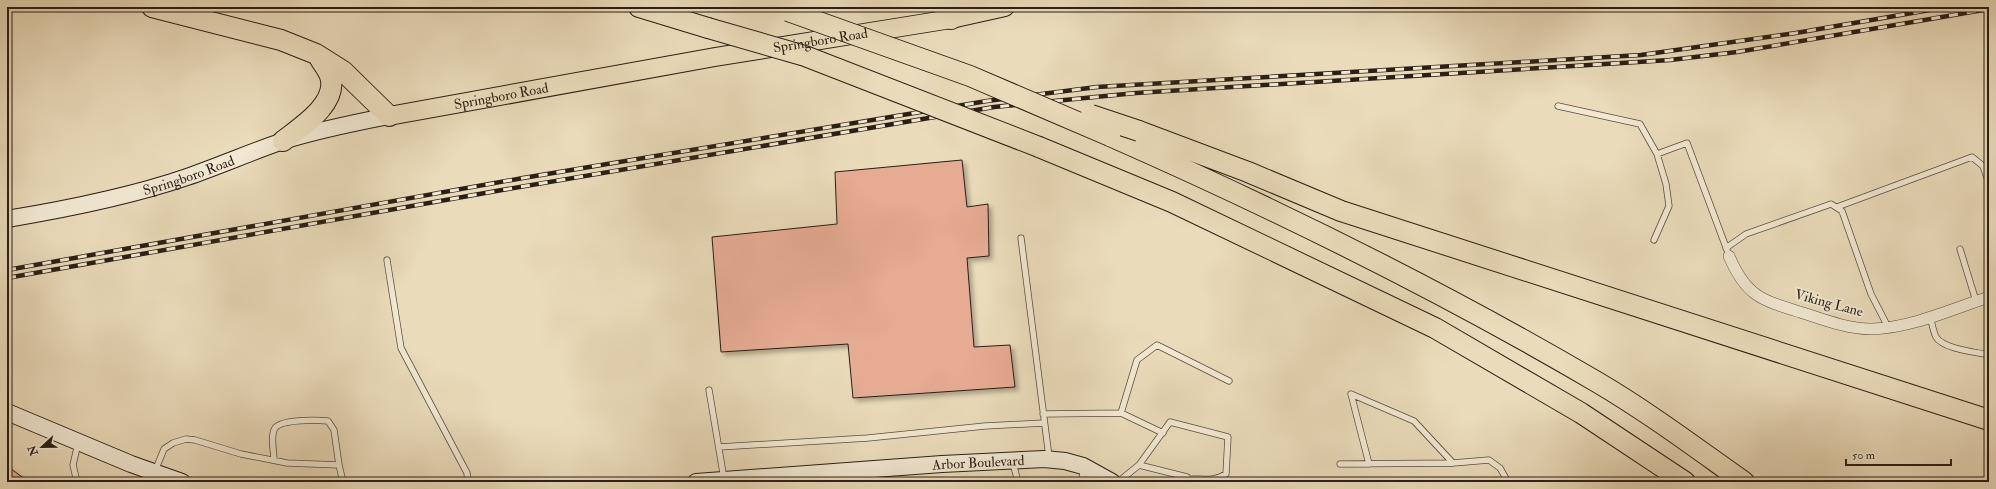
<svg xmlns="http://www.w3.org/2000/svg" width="1996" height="489" viewBox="0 0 1996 489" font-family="'IM FELL Double Pica',serif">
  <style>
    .building { fill: #e6ab93; stroke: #2a1e16; filter: url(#shadow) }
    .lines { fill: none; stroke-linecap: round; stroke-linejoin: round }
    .lane-casing { stroke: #5a4d3f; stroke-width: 7 }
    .street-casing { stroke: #5a4d3f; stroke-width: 12 }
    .secondary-casing { stroke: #2a1e16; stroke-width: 18 }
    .primary-casing { stroke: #2a1e16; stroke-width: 20 }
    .highway-casing { stroke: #2a1e16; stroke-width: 22 }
    .lane { stroke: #f1e8d2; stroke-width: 5.5 }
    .street { stroke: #f1e8d2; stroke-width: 11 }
    .secondary { stroke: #f1e8d2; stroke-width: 16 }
    .primary { stroke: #eadbba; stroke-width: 18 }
    .highway { stroke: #eadbba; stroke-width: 20 }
    .rail-casing { stroke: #2a1e16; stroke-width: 4.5 }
    .rail { stroke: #f1e8d2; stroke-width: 3; stroke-dasharray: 9; stroke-linecap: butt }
    .highway-bridge-casing { stroke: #2a1e16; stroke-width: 22; stroke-linecap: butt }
    .highway-bridge { stroke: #eadbba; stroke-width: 20 }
    .labels { text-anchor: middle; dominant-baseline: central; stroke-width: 4; stroke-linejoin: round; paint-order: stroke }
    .street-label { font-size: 14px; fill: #2a1e16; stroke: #f1e8d2 }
  </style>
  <defs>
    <filter id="shadow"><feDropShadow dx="3.5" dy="3.5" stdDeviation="2" flood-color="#0004"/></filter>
  </defs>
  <rect width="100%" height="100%" fill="#eadbba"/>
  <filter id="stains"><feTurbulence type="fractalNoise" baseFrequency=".005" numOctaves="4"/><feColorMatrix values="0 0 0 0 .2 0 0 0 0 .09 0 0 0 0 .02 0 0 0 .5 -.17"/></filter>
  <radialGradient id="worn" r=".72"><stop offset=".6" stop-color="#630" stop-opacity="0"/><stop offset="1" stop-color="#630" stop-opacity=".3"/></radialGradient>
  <path class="building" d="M 962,160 L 967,207 L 988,204 L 989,256 L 967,258 L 974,347 L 1010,345 L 1015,387 L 853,398 L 848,344 L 721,352 L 712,237 L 837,224 L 835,172 Z
    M 7,466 L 29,482 L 7,482 Z"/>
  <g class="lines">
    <g class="lane-casing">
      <path id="lane" d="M 1558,106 L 1640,124 L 1657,154
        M 1837,207 L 1972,157 L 1983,166 L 1989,184
        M 1021,238 L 1049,457
        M 1654,240 L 1669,206 L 1666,184 L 1657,154 L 1687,143 L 1727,250
        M 1726,248 L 1746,234 L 1831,204 L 1842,211 L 1871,294 L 1888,327
        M 1960,249 L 1976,301
        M 387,260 L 401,348 L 467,473 L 468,482
        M 1930,316 C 1932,323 1933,331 1936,337 C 1943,349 1976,352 1989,355
        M 709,390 L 724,479
        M 1121,413 L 1137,360 L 1157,345 L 1229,381
        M 1043,414 L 1121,413 L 1163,433
        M 719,447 L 868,438 L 985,426 L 1044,423
        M 274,460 C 274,452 270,436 275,428 C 282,419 317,420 328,421 L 334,430 L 339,465
        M 1013,463 L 1018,482
        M 1340,464 L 1453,463 L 1489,460 L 1500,468 L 1508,482
        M 1369,464 L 1351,394 L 1414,421 L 1453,463
        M 1139,465 L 1187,477
        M 155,471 L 164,449 L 173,443 L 186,439 L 195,440 L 241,454 L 287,463 L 339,465 L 343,482
        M 77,482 L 73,465 L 78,443
        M 1082,482 L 1083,468
        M 1118,482 L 1139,465 L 1170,422 L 1228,437 L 1226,474 C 1208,485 1195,474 1176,482"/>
    </g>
    <g class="street-casing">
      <path id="street" d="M 1729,256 C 1746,296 1761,300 1800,312 C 1822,319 1847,329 1871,329 C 1911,328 1952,309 1989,297"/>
    </g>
    <g class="secondary-casing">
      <g id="secondary">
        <path id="s1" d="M 7,219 C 67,209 129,197 187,177 C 219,166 251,152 283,141 C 318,130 353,123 389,116"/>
        <path d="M 7,412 L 131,464 L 182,482"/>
        <path id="s2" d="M 696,482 L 942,464 L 1044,459 L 1065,461 L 1083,466 L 1112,482"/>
      </g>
    </g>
    <g class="primary-casing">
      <g id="primary">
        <path id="s3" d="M 389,116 L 715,57 L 951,19 L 1005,7"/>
      </g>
    </g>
    <g class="highway-casing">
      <path id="highway" d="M 152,7 L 281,40 L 316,54 L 343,71 L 389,116
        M 639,7 L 708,28
        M 951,19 L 953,7
        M 1139,131 L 1248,172 L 1341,211 L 1989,420
        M 1110,136 C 1276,209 1440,290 1597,382 C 1648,412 1696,448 1744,482
        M 283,141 C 301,127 339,103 330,76 C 328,70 322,63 319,57
        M 1039,147 L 1172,202 L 1435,328 L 1581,413 L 1685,482"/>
    </g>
    <use href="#lane" class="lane"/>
    <use href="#street" class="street"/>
    <use href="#secondary" class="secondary"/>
    <use href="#primary" class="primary"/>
    <use href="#highway" class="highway"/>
    <g class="rail-casing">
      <path id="rail" d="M 7,270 L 523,178 L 987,101 L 1097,87 L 1641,55 L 1796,33 L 1947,7
        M 7,278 L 502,190 L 994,107 L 1136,93 L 1670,60 L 1737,52 L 1989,9"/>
    </g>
    <use href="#rail" class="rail"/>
    <g class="highway-bridge-casing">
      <path id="highway-bridge" d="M 788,11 L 970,76 L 1110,136
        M 708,28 L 805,56 L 1039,147
        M 1091,115 L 1139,131"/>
    </g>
    <use href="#highway-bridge" class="highway-bridge"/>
  </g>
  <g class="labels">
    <g class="street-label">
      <text stroke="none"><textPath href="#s3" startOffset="438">Springboro Road</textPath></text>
      <text stroke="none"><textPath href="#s3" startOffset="114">Springboro Road</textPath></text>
      <text stroke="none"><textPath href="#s1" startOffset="187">Springboro Road</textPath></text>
      <text transform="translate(1829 303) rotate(15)">Viking Lane</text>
      <text stroke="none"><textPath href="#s2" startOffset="283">Arbor Boulevard</textPath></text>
    </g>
  </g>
  <rect width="1996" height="489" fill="none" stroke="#eadbba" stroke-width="24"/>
  <rect x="8" y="8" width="1980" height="473" fill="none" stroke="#2a1e16" stroke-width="2"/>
  <rect x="12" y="12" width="1972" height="465" fill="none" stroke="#2a1e16"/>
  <g transform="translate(42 447) rotate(248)" stroke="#f1e8d2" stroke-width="3" paint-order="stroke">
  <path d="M0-3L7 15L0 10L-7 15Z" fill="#2a1e16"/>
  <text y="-6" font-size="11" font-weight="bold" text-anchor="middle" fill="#2a1e16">N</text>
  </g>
  <path d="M1846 459v6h105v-6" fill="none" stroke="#2a1e16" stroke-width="2"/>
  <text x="1852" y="459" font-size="12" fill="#2a1e16" stroke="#f1e8d2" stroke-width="3" paint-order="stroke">50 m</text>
  <rect width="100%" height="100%" filter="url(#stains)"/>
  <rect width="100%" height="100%" fill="url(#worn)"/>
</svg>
